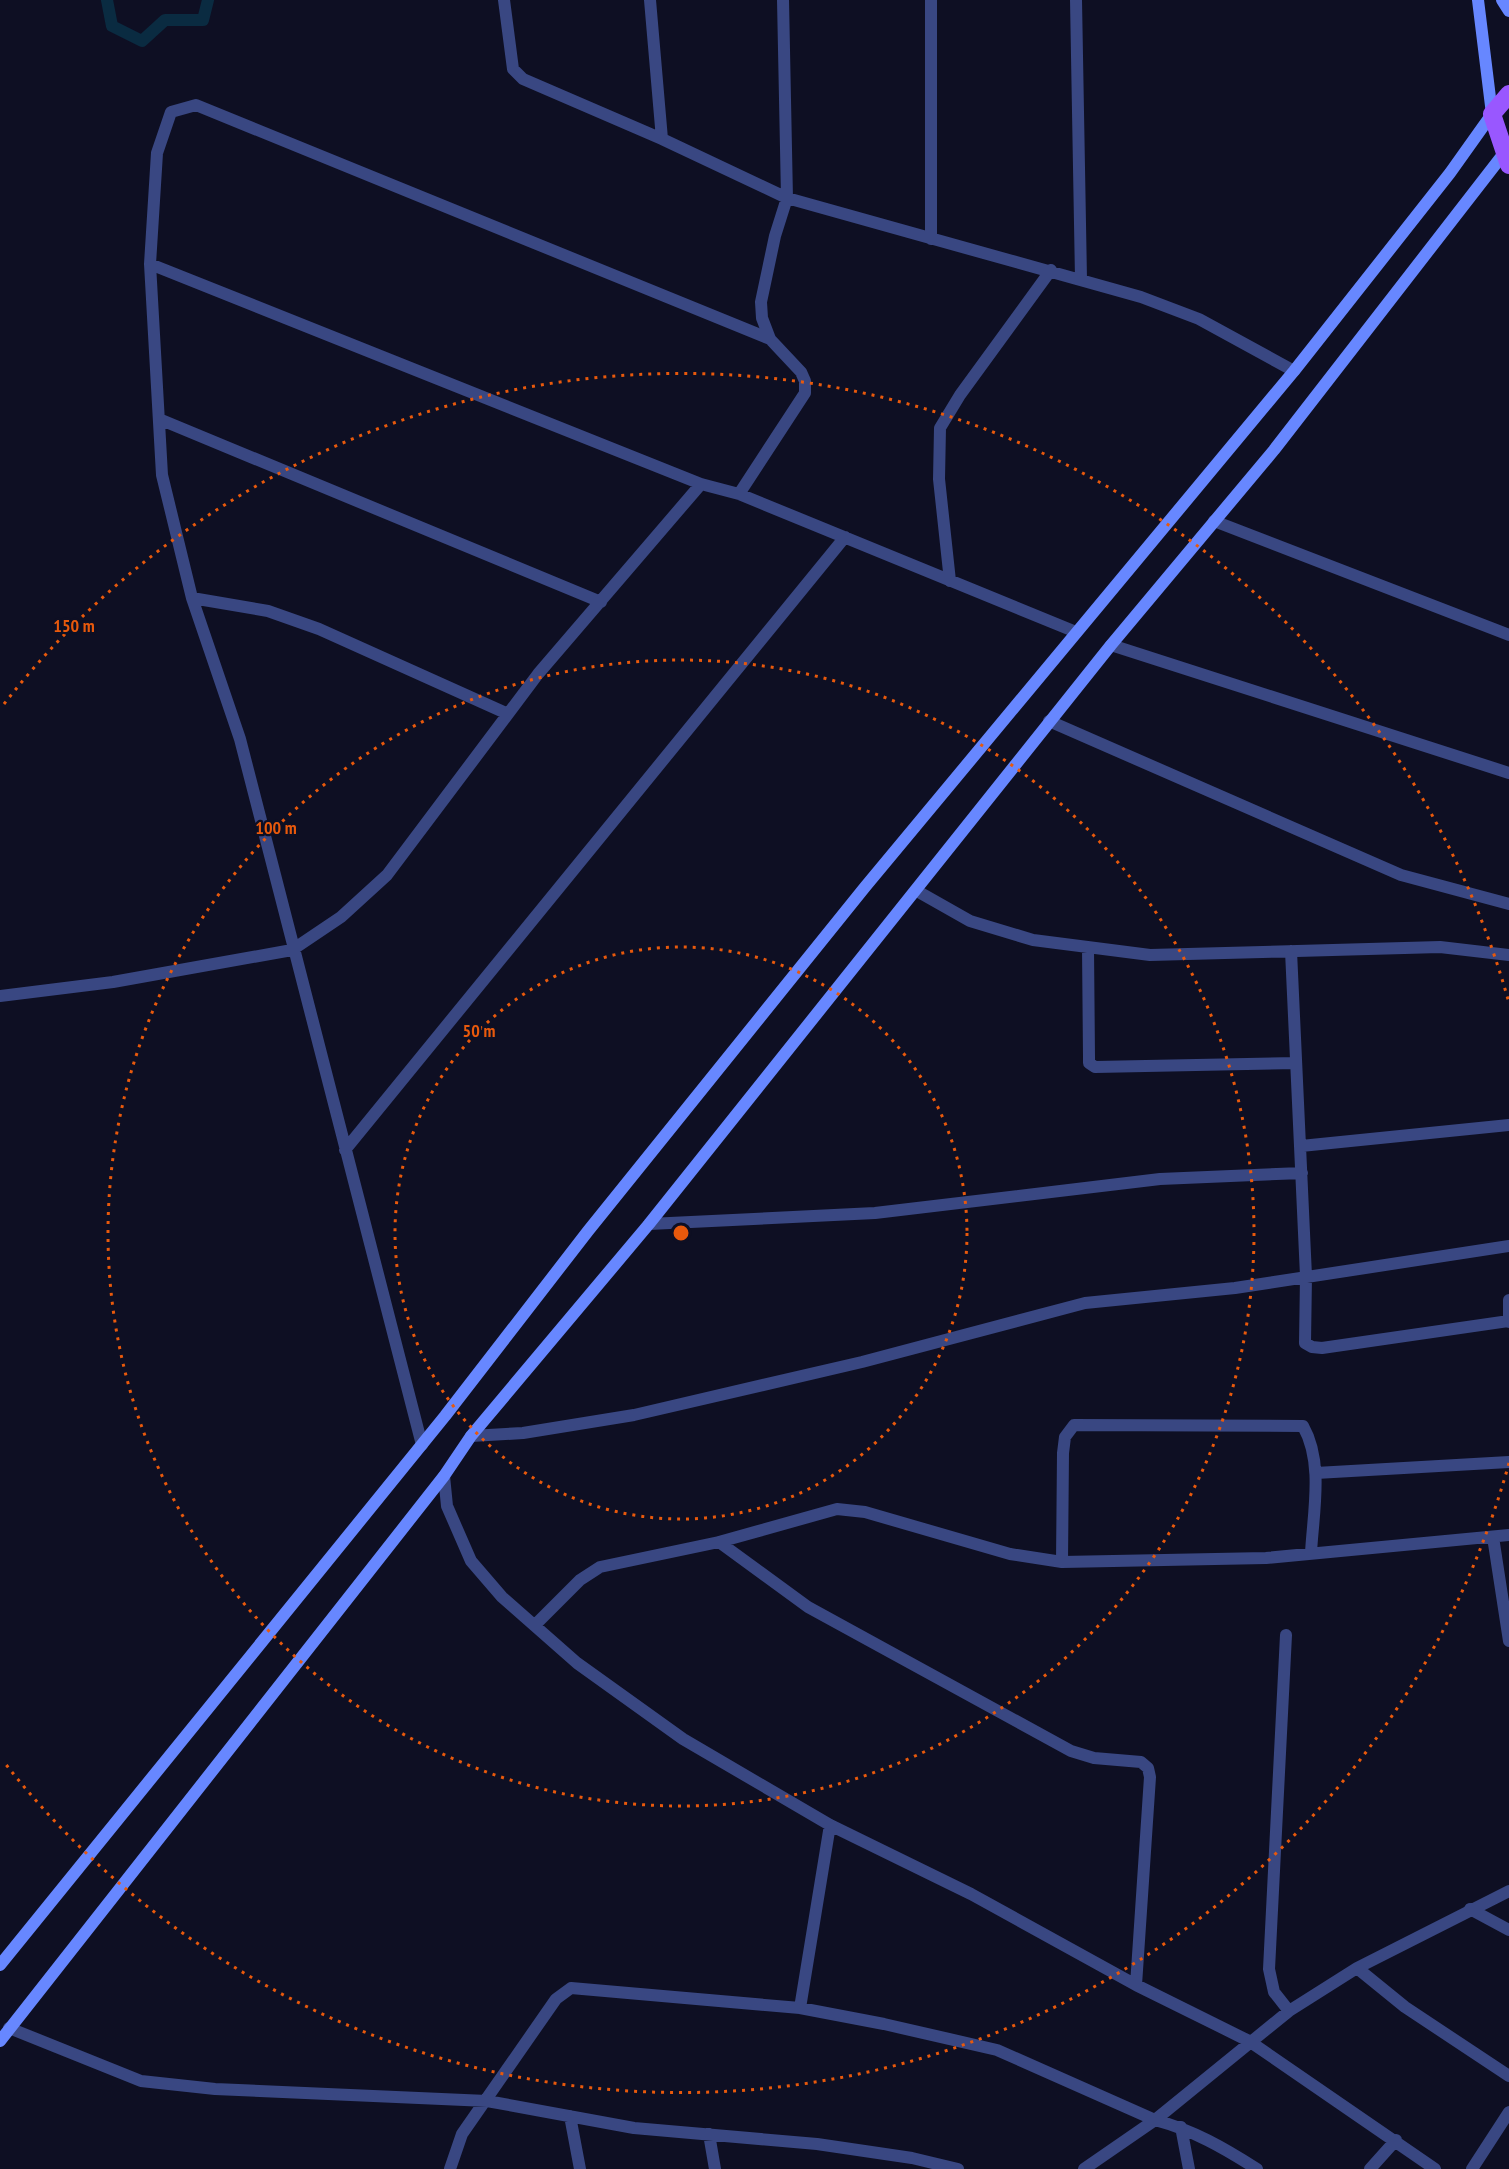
<svg xmlns="http://www.w3.org/2000/svg" width="1509" height="2169" viewBox="0 0 1509 2169" font-family="'PT Sans Narrow',sans-serif">
  <style>
    .lines { fill: none; stroke-linecap: round; stroke-linejoin: round }
    .stream { stroke: #0a2b41; stroke-width: 12 }
    .street { stroke: #394782; stroke-width: 12 }
    .secondary { stroke: #6787ff; stroke-width: 12 }
    .primary { stroke: #9957ff; stroke-width: 18 }
    .ring { fill: none; stroke: #e8590c; stroke-width: 3; stroke-dasharray: 3 6 }
    .centre { fill: #e8590c; stroke: #0e0f23; stroke-width: 3 }
    .ring-label { font-size: 18px; text-anchor: middle; font-weight: bold; fill: #e8590c; stroke: #0e0f23; stroke-width: 4.5; stroke-linejoin: round; paint-order: stroke }
  </style>
  <rect width="100%" height="100%" fill="#0e0f23"/>
  <g class="lines">
    <path class="stream" d="M 107,0 L 112,26 L 142,41 L 165,20 L 203,20 L 208,0"/>
    <path class="street" d="M 504,0 L 513,69 L 523,79 L 662,139 L 787,198 L 1141,297 L 1199,319 L 1294,371
      M 650,0 L 662,139
      M 1076,0 L 1081,279
      M 931,239 L 931,0
      M 150,264 L 701,484 L 739,494 L 1076,632
      M 159,419 L 601,602
      M 739,494 L 805,393 L 805,381 L 801,372 L 770,339 L 762,318 L 761,302 L 775,236 L 787,198 L 783,0
      M 1214,521 L 1509,635
      M 950,581 L 939,479 L 940,428 L 960,395 L 1051,270
      M 192,598 L 268,611 L 319,629 L 508,714
      M 1111,645 L 1509,773
      M 1049,721 L 1401,875 L 1509,904
      M 917,891 L 970,921 L 1033,940 L 1150,955 L 1440,947 L 1509,955
      M 1088,948 L 1089,1057 L 1089,1063 L 1095,1067 L 1296,1063
      M 1291,951 L 1306,1276 L 1305,1343 L 1312,1347 L 1322,1348 L 1509,1321
      M 0,996 L 113,982 L 292,950 L 341,917 L 387,875 L 538,674 L 701,484
      M 1301,1146 L 1509,1125
      M 345,1150 L 845,537
      M 649,1224 L 875,1213 L 1160,1179 L 1302,1173
      M 1509,1322 L 1509,1300
      M 471,1436 L 523,1433 L 634,1415 L 862,1362 L 1085,1303 L 1235,1288 L 1509,1246
      M 422,1445 L 240,739 L 192,598 L 162,475 L 150,264 L 157,153 L 171,112 L 196,105 L 770,339
      M 1316,1473 L 1509,1462
      M 444,1476 L 447,1506 L 471,1561 L 502,1597 L 577,1663 L 683,1739 L 830,1825 L 971,1894 L 1136,1985 L 1249,2041 L 1435,2169
      M 1493,1537 L 1509,1641
      M 719,1542 L 808,1607 L 1071,1751 L 1094,1758 L 1141,1762 L 1148,1768 L 1150,1777 L 1136,1985
      M 1062,1562 L 1063,1453 L 1065,1437 L 1074,1425 L 1303,1426 C 1324,1463 1313,1513 1311,1553
      M 535,1625 L 580,1580 L 600,1567 L 719,1542 L 837,1509 L 865,1512 L 1010,1554 L 1062,1562 L 1266,1558 L 1509,1535
      M 1286,1635 L 1269,1969 L 1274,1992 L 1289,2011
      M 1470,1909 L 1509,1930
      M 1357,1968 L 1405,2007 L 1509,2076
      M 800,2008 L 830,1825
      M 9,2028 L 141,2081 L 215,2089 L 487,2101 L 634,2128 L 817,2144 L 912,2158 L 958,2169
      M 570,2116 L 580,2169
      M 1181,2127 L 1189,2169
      M 709,2134 L 715,2169
      M 450,2169 L 462,2134 L 556,1999 L 571,1988 L 800,2008 L 884,2024 L 997,2050 L 1155,2120 C 1193,2130 1224,2148 1257,2169
      M 1084,2169 L 1155,2120 L 1289,2011 L 1357,1968 L 1509,1891
      M 1370,2169 L 1396,2140
      M 1472,2169 L 1509,2112"/>
    <path class="secondary" d="M 1502,0 L 1509,11
      M 0,1965 L 445,1416 L 588,1231 L 865,887 L 1294,371 L 1450,173 L 1492,114 L 1478,0
      M 0,2041 L 444,1476 L 471,1436 L 649,1224 L 1111,645 L 1274,450 L 1505,152"/>
    <path class="primary" d="M 1509,94 L 1492,114 L 1509,165"/>
  </g>
  <g class="ring">
    <circle cx="681" cy="1233" r="286"/>
    <circle cx="681" cy="1233" r="573"/>
    <path d="M1509 1463A859 859 0 0 1 4 1762M4 704A859 859 0 0 1 1509 1003"/>
  </g>
  <circle cx="681" cy="1233" r="9" class="centre"/>
  <g class="ring-label">
    <text x="74" y="632">150 m</text>
    <text x="276" y="834">100 m</text>
    <text x="479" y="1037">50 m</text>
  </g>
</svg>
